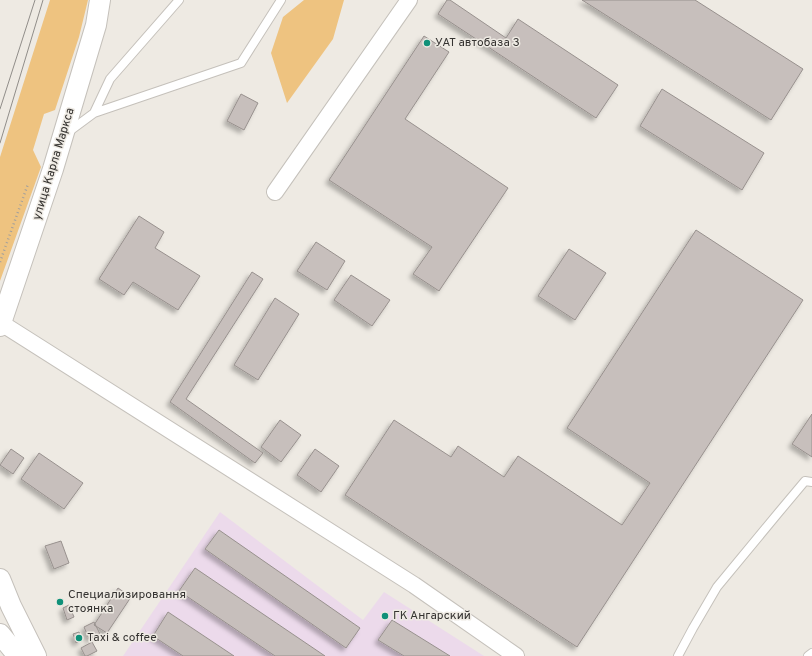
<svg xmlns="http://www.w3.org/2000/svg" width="812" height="656" viewBox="0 0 812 656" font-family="Overpass,sans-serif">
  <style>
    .industrial { fill: #ecdaeb }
    .green { fill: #eec380 }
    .building { fill: #c7bfbc; stroke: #98918e; filter: url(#shadow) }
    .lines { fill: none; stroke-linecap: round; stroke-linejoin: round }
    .service-casing { stroke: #c5c1bb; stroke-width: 10 }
    .minor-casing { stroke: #c5c1bb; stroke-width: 18 }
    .tertiary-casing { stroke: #c5c1bb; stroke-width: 22 }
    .path { stroke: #a4a09b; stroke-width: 2.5; stroke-dasharray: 1 3; stroke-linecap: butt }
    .service { stroke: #fff; stroke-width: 8 }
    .minor { stroke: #fff; stroke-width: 16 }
    .tertiary { stroke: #fff; stroke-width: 20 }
    .tram { stroke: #908d89; stroke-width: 1 }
    .poi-dot { fill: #0f9179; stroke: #eeeae3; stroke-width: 1.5 }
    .labels { text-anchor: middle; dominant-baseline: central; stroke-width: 3; stroke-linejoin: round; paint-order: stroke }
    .poi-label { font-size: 12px; fill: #353331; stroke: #eeeae3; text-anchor: start }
    .street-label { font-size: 12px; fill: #353331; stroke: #eeeae3 }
  </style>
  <defs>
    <filter id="shadow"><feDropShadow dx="-3.5" dy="3.5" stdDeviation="2" flood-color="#0004"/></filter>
  </defs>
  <rect width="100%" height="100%" fill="#eeeae3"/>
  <path class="industrial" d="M 220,512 L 363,620 L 384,592 L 484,656 L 123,656 Z"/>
  <path class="green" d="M 50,0 L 88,0 L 79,37 L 55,110 L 44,114 L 33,150 L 41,167 L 0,281 L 0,157 Z
    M 304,0 L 344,0 L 333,39 L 287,103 L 271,53 L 283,17 Z"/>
  <path class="building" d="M 447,0 L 450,0 L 506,38 L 518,19 L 618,85 L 596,118 L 438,14 Z
    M 582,0 L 695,0 L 803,69 L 771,120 Z
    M 424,36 L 449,52 L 405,119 L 508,188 L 439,291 L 413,274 L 432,247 L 329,180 Z
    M 662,89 L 764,153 L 742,190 L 640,126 Z
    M 241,94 L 258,103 L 244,130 L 227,121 Z
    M 139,216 L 164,232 L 155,248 L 200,276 L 178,310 L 133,282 L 124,295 L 99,279 Z
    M 696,230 L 803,300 L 577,647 L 345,495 L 394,420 L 451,457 L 458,446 L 504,477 L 518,456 L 622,525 L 650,483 L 567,428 Z
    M 316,242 L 345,261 L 327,290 L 297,271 Z
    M 569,249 L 606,273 L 575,320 L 538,296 Z
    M 252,272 L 263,279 L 186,399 L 263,453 L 255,463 L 170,402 Z
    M 351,275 L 390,300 L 372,326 L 334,300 Z
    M 275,298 L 299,314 L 258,380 L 234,365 Z
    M 812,414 L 812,457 L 792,444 Z
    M 280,420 L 301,435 L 281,462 L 261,447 Z
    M 11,449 L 24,458 L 13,474 L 0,465 Z
    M 315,449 L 339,466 L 321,492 L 297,475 Z
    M 39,453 L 83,483 L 64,509 L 21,479 Z
    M 219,530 L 360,628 L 346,648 L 205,549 Z
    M 61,541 L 69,563 L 54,569 L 45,546 Z
    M 195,568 L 325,656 L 275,656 L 179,591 Z
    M 118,588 L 131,597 L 107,633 L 94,625 Z
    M 69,605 L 74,617 L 67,620 L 63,608 Z
    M 168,612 L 234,656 L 183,656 L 153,636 Z
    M 392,620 L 450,656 L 404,656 L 378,640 Z
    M 94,622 L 100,634 L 89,639 L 84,627 Z
    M 79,632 L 82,640 L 76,643 L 73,634 Z
    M 92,642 L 97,651 L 87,656 L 85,656 L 81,648 Z"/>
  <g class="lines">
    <g class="service-casing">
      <path id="service" d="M 94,113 L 110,79 L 179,0
        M 67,133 L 94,113 L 241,63 L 281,0
        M 678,656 L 693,628 L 717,587 L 779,512 L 805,481 L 812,482
        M 808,656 L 812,653"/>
    </g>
    <g class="minor-casing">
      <path id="minor" d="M 275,192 L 409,0
        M 1,323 L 414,585 L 516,656"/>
    </g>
    <g class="tertiary-casing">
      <path id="tertiary" d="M 0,326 L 53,169 L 96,25 L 100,0
        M 0,579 L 11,606 L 36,656
        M 0,634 L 18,656"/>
    </g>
    <path class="path" d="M 0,262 L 28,184"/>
    <use href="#service" class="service"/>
    <use href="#minor" class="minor"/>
    <use href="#tertiary" class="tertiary"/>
    <path class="tram" d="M 0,109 L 35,0
      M 0,143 L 43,0"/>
  </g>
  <g class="poi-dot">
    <circle cx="427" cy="43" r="4"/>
    <circle cx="60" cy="602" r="4"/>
    <circle cx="385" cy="616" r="4"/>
    <circle cx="79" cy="638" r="4"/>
  </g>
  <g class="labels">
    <g class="poi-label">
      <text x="435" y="43">УАТ автобаза 3</text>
      <text x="68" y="595">Специализировання<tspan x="68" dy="14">стоянка</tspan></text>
      <text x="393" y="616">ГК Ангарский</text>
      <text x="87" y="638">Taxi &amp; coffee</text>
    </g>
    <g class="street-label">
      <text transform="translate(54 164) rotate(-73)">улица Карла Маркса</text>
    </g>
  </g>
</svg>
